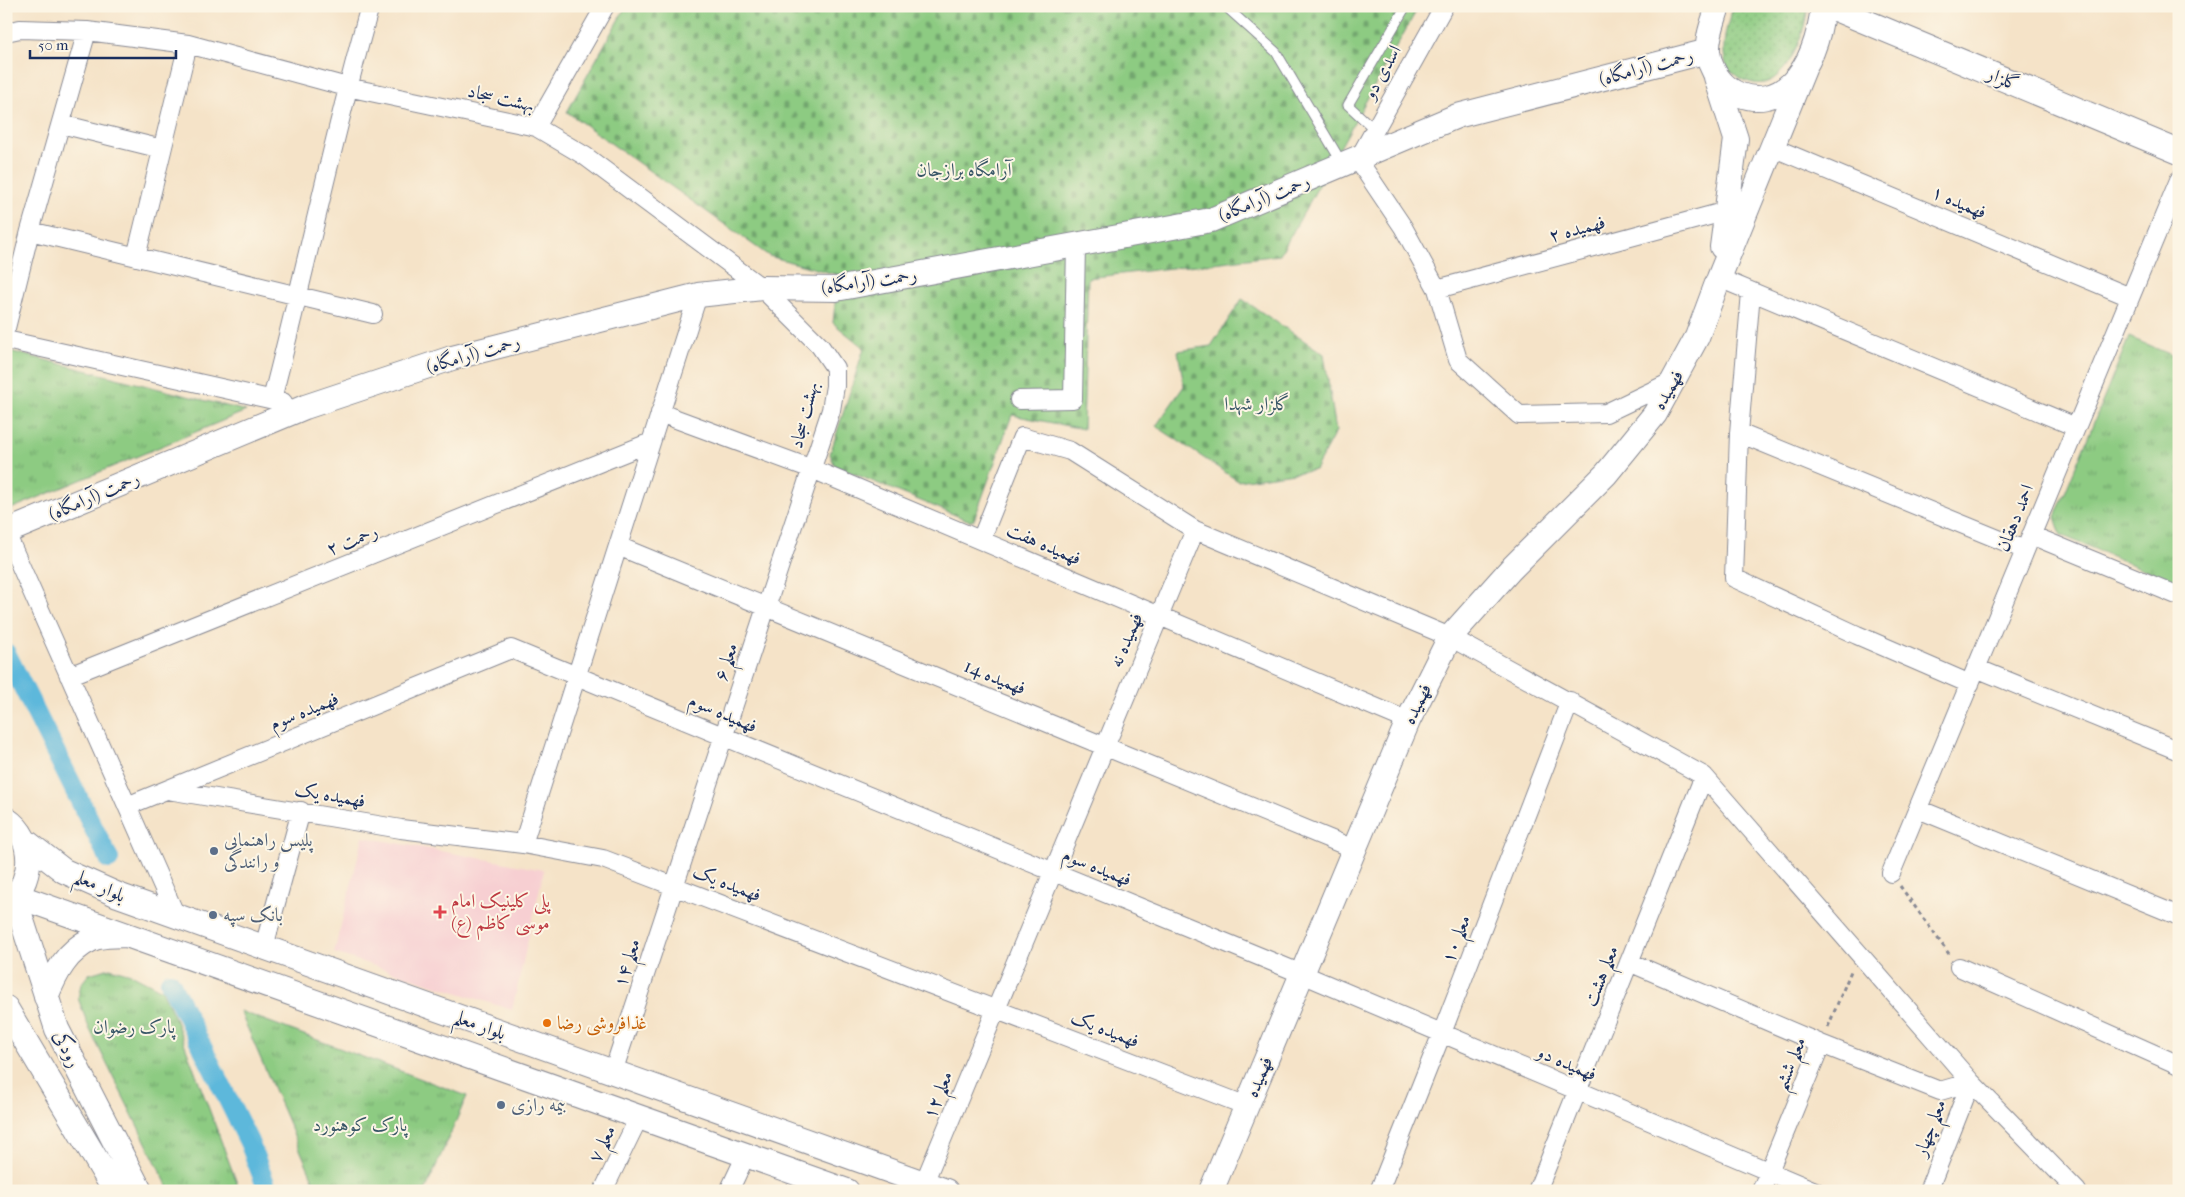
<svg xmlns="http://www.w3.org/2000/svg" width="2185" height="1197" viewBox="0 0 2185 1197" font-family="'IM FELL French Canon',Amiri,serif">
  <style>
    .built { fill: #f7cfd2 }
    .grass { fill: url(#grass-dots); stroke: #547d70 }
    .cemetery { fill: url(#cemetery-stones); stroke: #547d70 }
    .park { fill: url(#park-tufts); stroke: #547d70 }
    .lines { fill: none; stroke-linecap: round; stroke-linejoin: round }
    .canal { stroke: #5db8db; stroke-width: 20 }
    .lane-casing { stroke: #888993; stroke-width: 11 }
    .street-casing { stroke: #888993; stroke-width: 20 }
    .secondary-casing { stroke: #888993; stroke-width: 26 }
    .path { stroke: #888993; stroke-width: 3; stroke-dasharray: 4 4; stroke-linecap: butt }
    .lane { stroke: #fff; stroke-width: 9 }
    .street { stroke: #fff; stroke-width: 18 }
    .secondary { stroke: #fff; stroke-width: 24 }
    .service-dot { fill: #5c6f8a; stroke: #fcf5e5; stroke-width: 2 }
    .health-dot { fill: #e0444e; stroke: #fcf5e5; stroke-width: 2 }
    .food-dot { fill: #e8710a; stroke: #fcf5e5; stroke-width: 2 }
    .labels { text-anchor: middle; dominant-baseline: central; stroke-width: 4; stroke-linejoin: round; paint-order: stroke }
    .street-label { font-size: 19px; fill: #1b2f5e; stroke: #fcf5e5 }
    .park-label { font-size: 19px; fill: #385667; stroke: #fcf5e5 }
    .service-label { font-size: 19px; fill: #4e5e75; stroke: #fcf5e5; text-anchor: start }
    .health-label { font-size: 19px; fill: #be3a42; stroke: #fcf5e5; text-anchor: start }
    .food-label { font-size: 19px; fill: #c56008; stroke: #fcf5e5; text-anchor: start }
  </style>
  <defs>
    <pattern id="grass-dots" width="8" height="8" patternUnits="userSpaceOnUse" patternTransform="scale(1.25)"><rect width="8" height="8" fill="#8dcb82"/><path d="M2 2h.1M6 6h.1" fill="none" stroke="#72a56e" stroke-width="1.8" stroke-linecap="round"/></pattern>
    <pattern id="cemetery-stones" width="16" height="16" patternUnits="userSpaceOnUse" patternTransform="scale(1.25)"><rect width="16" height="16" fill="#8dcb82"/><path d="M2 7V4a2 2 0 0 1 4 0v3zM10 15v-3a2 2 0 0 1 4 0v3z" fill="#72a56e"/></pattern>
    <pattern id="park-tufts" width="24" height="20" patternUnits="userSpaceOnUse" patternTransform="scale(1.25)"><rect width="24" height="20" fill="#8dcb82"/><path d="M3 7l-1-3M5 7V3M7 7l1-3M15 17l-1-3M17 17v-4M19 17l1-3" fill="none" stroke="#72a56e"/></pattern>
  </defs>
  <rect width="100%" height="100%" fill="#fcf5e5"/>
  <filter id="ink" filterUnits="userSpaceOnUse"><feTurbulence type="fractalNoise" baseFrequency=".02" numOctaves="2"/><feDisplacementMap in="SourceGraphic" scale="10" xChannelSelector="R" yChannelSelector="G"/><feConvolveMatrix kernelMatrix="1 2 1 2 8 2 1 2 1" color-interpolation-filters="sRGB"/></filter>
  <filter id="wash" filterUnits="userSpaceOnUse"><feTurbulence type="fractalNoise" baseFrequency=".0096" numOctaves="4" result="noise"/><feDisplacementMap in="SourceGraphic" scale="20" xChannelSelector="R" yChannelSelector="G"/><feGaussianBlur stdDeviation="1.12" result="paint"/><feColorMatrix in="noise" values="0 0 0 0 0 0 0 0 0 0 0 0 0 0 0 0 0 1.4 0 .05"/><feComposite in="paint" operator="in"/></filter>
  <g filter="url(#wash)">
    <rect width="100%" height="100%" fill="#f5e3c8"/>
    <path class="built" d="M 363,837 L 544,870 L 512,1010 L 334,953 Z"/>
    <path class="grass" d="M 1734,6 L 1808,6 C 1805,30 1791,76 1764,83 C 1756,85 1744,81 1738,77 C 1736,75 1731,72 1729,70 C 1718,54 1727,22 1734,6 Z"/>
    <path class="cemetery" d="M 626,6 L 1419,6 L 1280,255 L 1088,278 L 1083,429 L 1012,415 L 974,520 L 970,521 L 835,466 L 830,454 L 864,348 L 833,323 L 838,275 L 769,256 L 567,112 Z
      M 1242,299 L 1324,354 L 1336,431 L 1315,470 L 1238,481 L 1156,426 L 1184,386 L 1178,351 L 1211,346 Z"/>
    <path class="park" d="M 2129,337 L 2179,358 L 2179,584 L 2061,535 L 2055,517 Z
      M 6,350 L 246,411 L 6,511 Z
      M 110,968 L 131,974 L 162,990 L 174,1016 L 240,1191 L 170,1191 L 89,1028 L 78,998 L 81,984 L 89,974 Z
      M 240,1011 L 467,1096 L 425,1191 L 318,1191 Z"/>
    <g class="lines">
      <path class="canal" d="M 6,653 L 109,859
        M 170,982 L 249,1142 L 268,1191"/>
    </g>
  </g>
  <g filter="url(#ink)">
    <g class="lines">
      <g class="lane-casing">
        <path id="lane" d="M 1225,6 L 1276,52 L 1342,163
          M 1374,129 L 1348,105 L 1406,6"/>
      </g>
      <g class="street-casing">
        <path id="street" d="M 1444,6 L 1358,160 L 1403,227 L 1437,289 L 1458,360 L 1519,415 L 1606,413 L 1673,381
          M 6,32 L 20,29 L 87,31 L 188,44 L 347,87 L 536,127 L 585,156 L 762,288 L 820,346 L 835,368 L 835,386 L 831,410 L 613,1072
          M 61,124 L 162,149
          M 536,127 L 605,6
          M 1772,147 L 2130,297
          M 30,231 L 373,314
          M 136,257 L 188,44
          M 1719,278 L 2076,427
          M 1437,289 L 1727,211
          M 1751,292 L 1739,433 L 1734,578 L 1857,635 L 1970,684
          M 6,328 L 30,231 L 87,31
          M 6,340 L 283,402
          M 272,399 C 306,269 333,136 370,6
          M 1019,400 L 1073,399 L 1076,245
          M 660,413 L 812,469 L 1408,721
          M 1739,433 L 2025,550
          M 6,533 L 176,916
          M 2031,535 L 2179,596
          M 981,540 L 1022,437 L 1070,451 L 1195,530
          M 618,546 L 1354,849
          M 1976,668 L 2179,751
          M 69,676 L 651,442
          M 168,790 L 401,829 L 523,844 L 603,859 L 1247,1106
          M 127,806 L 511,649 L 1302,974 L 1815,1191
          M 1918,809 L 2179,916
          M 523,844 L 698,295
          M 1891,873 L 2179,180
          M 264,947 L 301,811
          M 1629,962 L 1821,1044 L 1940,1091 L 1971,1082
          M 1959,967 L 2179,1065
          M 924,1183 L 1195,530 L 1450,637 L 1704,776 L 1971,1082 L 2077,1191
          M 603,1191 L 639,1117
          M 729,1191 L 746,1155
          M 1379,1191 L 1442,1033 L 1570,701
          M 1537,1191 L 1704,776
          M 1761,1191 L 1821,1044
          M 1928,1191 L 1971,1082"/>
      </g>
      <g class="secondary-casing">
        <path id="secondary" d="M 1718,6 C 1714,20 1707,36 1708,51 C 1712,94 1761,114 1792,83 C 1812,63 1820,33 1823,6
          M 1828,6 L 2179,152
          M 1716,77 L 1736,139 L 1722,247
          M 6,532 L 305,407 L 452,358 L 698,295 L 762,288 L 836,289 L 1211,220 L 1457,116 L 1708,51
          M 6,819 C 38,840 33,884 6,906
          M 24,840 L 64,871 L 118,895 L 946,1191
          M 17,896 L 847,1191
          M 15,899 L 57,1029 L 140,1191
          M 46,997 C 56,972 67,951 92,939 C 101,935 114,936 124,935
          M 6,1008 L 115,1191
          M 1211,1191 L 1408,721 L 1450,637 L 1510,570 L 1606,474 L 1655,414 L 1697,337 L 1719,278 L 1806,64"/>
      </g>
      <path class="path" d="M 1900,886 L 1949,954
        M 1828,1027 L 1851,971"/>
      <use href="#lane" class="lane"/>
      <use href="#street" class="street"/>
      <use href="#secondary" class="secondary"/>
    </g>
  </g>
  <g class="service-dot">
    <circle cx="214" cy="851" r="5"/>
    <circle cx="213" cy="915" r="5"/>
    <circle cx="501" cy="1105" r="5"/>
  </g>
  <path class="health-dot" d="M437.5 904.5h5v5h5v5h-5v5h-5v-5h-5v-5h5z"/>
  <circle class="food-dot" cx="547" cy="1023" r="5"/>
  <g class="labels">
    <g class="street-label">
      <text transform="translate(1646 67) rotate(-15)">رحمت (آرامگاه)</text>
      <text transform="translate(1382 72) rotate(-61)">اسدی دو</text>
      <text transform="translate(2003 79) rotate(23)">گلزار</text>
      <text transform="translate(501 98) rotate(13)">بهشت سجاد</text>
      <text transform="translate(1264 198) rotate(-22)">رحمت (آرامگاه)</text>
      <text transform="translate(1959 202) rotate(23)">فهمیده ۱</text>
      <text transform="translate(1577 229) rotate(-15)">فهمیده ۲</text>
      <text transform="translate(869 281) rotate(-8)">رحمت (آرامگاه)</text>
      <text transform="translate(473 354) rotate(-16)">رحمت (آرامگاه)</text>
      <text transform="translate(1668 390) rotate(-60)">فهمیده</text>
      <text transform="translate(804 415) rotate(-76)">بهشت سجاد</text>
      <text transform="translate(94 496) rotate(-23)">رحمت (آرامگاه)</text>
      <text transform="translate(2015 518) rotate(-68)">احمد دهقان</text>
      <text transform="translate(352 540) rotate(-22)">رحمت ۲</text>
      <text transform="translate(1044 544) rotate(23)">فهمیده هفت</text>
      <text transform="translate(1126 640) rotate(-67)">فهمیده نه</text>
      <text transform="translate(726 662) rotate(-72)">معلم ۶</text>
      <text transform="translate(995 677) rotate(22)">فهمیده 14</text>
      <text transform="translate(1417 704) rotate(-64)">فهمیده</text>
      <text transform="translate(304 711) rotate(-22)">فهمیده سوم</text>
      <text transform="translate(723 713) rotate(23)">فهمیده سوم</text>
      <text transform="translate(330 795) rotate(10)">فهمیده یک</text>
      <text transform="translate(1097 867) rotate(22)">فهمیده سوم</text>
      <text transform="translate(727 883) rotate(21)">فهمیده یک</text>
      <text transform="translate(100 886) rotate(24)">بلوار معلم</text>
      <text transform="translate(1456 939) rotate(-69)">معلم ۱۰</text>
      <text transform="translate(627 963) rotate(-72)">معلم ۱۴</text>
      <text transform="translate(1601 976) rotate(-68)">معلم هشت</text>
      <text transform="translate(480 1025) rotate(20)">بلوار معلم</text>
      <text transform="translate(1105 1029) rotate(21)">فهمیده یک</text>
      <text transform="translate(67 1049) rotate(64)">رودکی</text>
      <text transform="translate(1567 1063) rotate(23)">فهمیده دو</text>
      <text transform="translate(1790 1064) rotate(-68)">معلم ششم</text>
      <text transform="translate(1259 1077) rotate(-67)">فهمیده</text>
      <text transform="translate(938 1095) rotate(-68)">معلم ۱۲</text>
      <text transform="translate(1930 1128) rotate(-69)">معلم چهار</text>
      <text transform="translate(602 1144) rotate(-64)">معلم ۷</text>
    </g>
    <g class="park-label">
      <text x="964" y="170">آرامگاه برازجان</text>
      <text x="1257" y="404">گلزار شهدا</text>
      <text x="134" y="1027">پارک رضوان</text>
      <text x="360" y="1125">پارک کوهنورد</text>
    </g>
    <g class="service-label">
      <text x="224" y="840">پلیس راهنمایی<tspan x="224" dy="22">و رانندگی</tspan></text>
      <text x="223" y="915">بانک سپه</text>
      <text x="511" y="1105">بیمه رازی</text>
    </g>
    <g class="health-label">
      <text x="451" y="901">پلی کلینیک امام<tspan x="451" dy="22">موسی کاظم (ع)</tspan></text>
    </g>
    <g class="food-label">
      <text x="557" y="1023">غذافروشی رضا</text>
    </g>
  </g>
  <rect width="2185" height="1197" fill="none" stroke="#fcf5e5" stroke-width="25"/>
  <path d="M30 50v8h146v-8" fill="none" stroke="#1b2f5e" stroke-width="2.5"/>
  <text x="38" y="50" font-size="15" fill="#1b2f5e" stroke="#fcf5e5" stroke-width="4" paint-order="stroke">50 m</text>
</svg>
